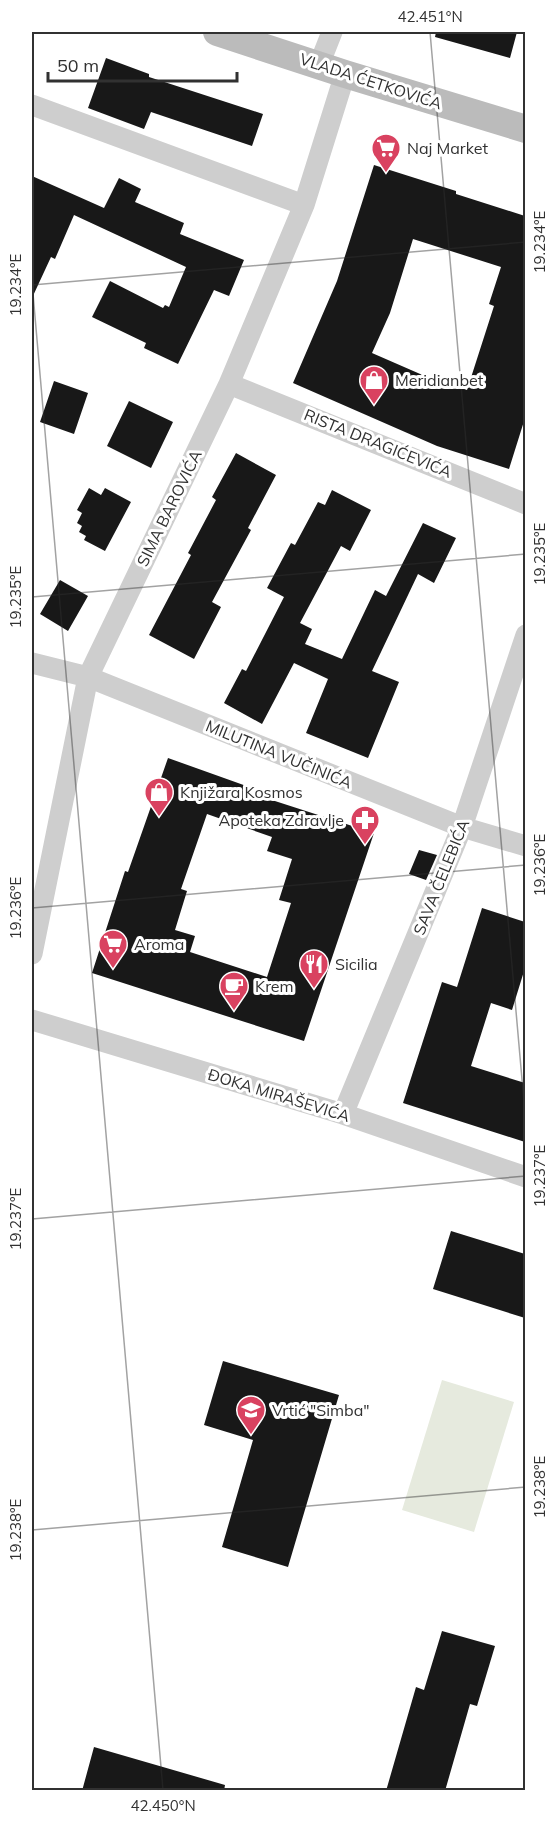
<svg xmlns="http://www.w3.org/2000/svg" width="557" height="1822" viewBox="0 0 557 1822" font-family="Mulish,sans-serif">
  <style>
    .green { fill: #e6eade }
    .building { fill: #181818; fill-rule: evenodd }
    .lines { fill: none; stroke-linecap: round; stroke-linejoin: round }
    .street { stroke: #cecece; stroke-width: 21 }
    .secondary { stroke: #bbb; stroke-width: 28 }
    .ticks { fill: none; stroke: #313131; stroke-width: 1.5; stroke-opacity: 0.45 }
    .labels { text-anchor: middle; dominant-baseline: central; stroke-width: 6; stroke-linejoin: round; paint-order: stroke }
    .street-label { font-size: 16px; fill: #313131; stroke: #fff }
    .poi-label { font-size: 16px; fill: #313131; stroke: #fff; text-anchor: start }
    .neatline { fill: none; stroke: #313131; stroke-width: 2 }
    .ticks-label { font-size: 15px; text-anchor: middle; fill: #313131 }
  </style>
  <rect width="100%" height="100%" fill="#fff"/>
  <path class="green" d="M 442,1380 L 514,1402 L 474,1532 L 402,1510 Z"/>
  <path class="building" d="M 436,32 L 517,32 L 510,58 L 435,37 Z
    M 106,58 L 149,74 L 149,77 L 263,114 L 252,146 L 151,112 L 144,129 L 88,108 Z
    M 374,165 L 456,191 L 456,194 L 525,216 L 525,418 L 509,469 L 437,446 L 293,383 L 337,281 ZM 413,239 L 501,267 L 489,304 L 494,306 L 467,390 L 451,384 L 450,387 L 372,353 L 390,313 Z
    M 32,176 L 104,208 L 119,178 L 141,189 L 135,202 L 184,223 L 180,234 L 244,260 L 229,296 L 214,290 L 178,364 L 144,348 L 146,343 L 92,317 L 110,281 L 163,308 L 165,305 L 169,307 L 186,267 L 74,215 L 55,259 L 51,257 L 32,298 Z
    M 54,381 L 88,393 L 74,434 L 40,422 Z
    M 129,401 L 173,422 L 151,468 L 107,446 Z
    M 236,453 L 276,475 L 248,528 L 251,530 L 212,602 L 221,607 L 194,659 L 149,635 L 191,555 L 188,553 L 216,500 L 212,497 Z
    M 89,488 L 101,495 L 105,488 L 131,502 L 105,551 L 84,540 L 86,536 L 79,532 L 82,526 L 77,523 L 82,513 L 77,510 Z
    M 332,490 L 371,510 L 350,551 L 341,546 L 300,623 L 312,629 L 305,644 L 342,659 L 375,590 L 386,596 L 423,523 L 456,538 L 434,583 L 418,574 L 372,671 L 399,682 L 368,758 L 306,733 L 328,679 L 294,663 L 262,724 L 224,703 L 242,669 L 246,671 L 284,597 L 267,588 L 291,543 L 295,545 L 318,502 L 325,505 Z
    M 60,580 L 88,596 L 68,631 L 40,614 Z
    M 168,758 L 252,788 L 250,793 L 374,833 L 304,1041 L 92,973 L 125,871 L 128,872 ZM 207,814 L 272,837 L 267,851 L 292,859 L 279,900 L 291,903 L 267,977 L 190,952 L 195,936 L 175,930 L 187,891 L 181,889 Z
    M 419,850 L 437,855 L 426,880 L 409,874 Z
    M 482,908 L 525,922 L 525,968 L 512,1010 L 491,1003 L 471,1066 L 525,1083 L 525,1142 L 403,1103 L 442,982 L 457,987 Z
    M 451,1231 L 525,1254 L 525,1318 L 433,1289 Z
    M 223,1361 L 339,1395 L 288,1567 L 222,1547 L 253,1440 L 204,1425 Z
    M 442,1631 L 495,1646 L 477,1706 L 470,1704 L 445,1791 L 386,1791 L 416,1687 L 424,1690 Z
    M 94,1747 L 225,1785 L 224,1791 L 82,1791 Z"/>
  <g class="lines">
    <path class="street" d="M 319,65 L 332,32
      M 32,105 L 304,205
      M 229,384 L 526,504
      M 32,663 L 88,677 L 462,827 L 526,846
      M 32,954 L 88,677 L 229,384 L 304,205 L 345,74
      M 32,1020 L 343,1114 L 526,1177
      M 343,1114 L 462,827 L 526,635"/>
    <path class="secondary" d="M 217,32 L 345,74 L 526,129"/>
  </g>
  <path class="ticks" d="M 430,32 L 526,1125M 32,282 L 163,1790M 32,285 L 526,242M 32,597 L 526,554M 32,908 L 526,865M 32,1219 L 526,1176M 32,1530 L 526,1487"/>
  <defs>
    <g id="supermarket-pin" transform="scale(1.5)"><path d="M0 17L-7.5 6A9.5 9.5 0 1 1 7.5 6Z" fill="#d94260" stroke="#fff"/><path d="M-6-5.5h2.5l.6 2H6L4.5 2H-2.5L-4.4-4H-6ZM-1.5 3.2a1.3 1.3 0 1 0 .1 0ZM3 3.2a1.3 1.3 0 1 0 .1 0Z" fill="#fff"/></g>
    <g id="shop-pin" transform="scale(1.5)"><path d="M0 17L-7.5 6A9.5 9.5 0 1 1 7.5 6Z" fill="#d94260" stroke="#fff"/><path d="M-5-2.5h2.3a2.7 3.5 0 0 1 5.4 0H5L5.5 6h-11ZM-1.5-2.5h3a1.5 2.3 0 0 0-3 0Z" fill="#fff"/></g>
    <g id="pharmacy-pin" transform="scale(1.5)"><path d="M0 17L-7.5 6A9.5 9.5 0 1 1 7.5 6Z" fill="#d94260" stroke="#fff"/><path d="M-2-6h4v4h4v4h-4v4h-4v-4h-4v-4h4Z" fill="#fff"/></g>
    <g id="restaurant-pin" transform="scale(1.5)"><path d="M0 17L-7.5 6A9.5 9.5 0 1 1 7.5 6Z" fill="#d94260" stroke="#fff"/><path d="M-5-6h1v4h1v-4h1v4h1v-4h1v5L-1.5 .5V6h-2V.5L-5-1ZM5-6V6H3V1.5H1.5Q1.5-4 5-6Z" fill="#fff"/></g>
    <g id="cafe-pin" transform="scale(1.5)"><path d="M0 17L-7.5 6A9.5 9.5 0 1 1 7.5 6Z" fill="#d94260" stroke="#fff"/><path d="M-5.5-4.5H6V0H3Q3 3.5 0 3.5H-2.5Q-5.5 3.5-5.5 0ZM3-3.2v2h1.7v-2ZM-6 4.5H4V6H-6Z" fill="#fff"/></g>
    <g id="school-pin" transform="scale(1.5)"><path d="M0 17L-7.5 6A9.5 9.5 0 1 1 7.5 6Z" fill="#d94260" stroke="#fff"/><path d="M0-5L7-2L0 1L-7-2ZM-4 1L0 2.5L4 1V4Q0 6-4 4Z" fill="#fff"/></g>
  </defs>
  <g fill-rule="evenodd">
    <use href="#supermarket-pin" x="386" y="148"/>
    <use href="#shop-pin" x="374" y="380"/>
    <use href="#shop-pin" x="159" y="792"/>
    <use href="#pharmacy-pin" x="365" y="820"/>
    <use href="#supermarket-pin" x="113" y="944"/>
    <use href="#restaurant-pin" x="314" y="964"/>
    <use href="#cafe-pin" x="234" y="986"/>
    <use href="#school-pin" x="251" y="1410"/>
  </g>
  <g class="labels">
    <g class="street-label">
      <text transform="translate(371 81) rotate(18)">VLADA ĆETKOVIĆA</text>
      <text transform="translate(378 443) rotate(22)">RISTA DRAGIĆEVIĆA</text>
      <text transform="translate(169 508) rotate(-64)">SIMA BAROVIĆA</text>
      <text transform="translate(279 754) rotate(22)">MILUTINA VUČINIĆA</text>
      <text transform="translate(441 877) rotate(-68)">SAVA ČELEBIĆA</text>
      <text transform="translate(279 1095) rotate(17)">ĐOKA MIRAŠEVIĆA</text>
    </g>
    <g class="poi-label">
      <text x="407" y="148">Naj Market</text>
      <text x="395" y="380">Meridianbet</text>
      <text x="180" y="792">Knjižara Kosmos</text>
      <text x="344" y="820" text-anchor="end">Apoteka Zdravlje</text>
      <text x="134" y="944">Aroma</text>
      <text x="335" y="964">Sicilia</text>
      <text x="255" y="986">Krem</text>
      <text x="272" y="1410">Vrtić "Simba"</text>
    </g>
  </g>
  <rect width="557" height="1822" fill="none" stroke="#ffffff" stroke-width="66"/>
  <path d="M48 72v9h189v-9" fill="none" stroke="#313131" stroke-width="3"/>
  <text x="57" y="72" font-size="18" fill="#313131" stroke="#ffffff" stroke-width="4.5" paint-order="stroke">50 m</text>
  <rect x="33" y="33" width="491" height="1756" class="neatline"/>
  <g class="ticks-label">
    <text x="430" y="22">42.451°N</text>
    <text transform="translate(540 242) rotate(-90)" y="5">19.234°E</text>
    <text transform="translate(16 285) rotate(-90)" y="5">19.234°E</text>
    <text transform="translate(540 554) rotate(-90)" y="5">19.235°E</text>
    <text transform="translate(16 597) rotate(-90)" y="5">19.235°E</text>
    <text transform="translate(540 865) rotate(-90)" y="5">19.236°E</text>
    <text transform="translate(16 908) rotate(-90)" y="5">19.236°E</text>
    <text transform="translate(540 1176) rotate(-90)" y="5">19.237°E</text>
    <text transform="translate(16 1219) rotate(-90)" y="5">19.237°E</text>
    <text transform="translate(540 1487) rotate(-90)" y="5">19.238°E</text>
    <text transform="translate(16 1530) rotate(-90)" y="5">19.238°E</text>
    <text x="163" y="1811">42.450°N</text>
  </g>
</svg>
